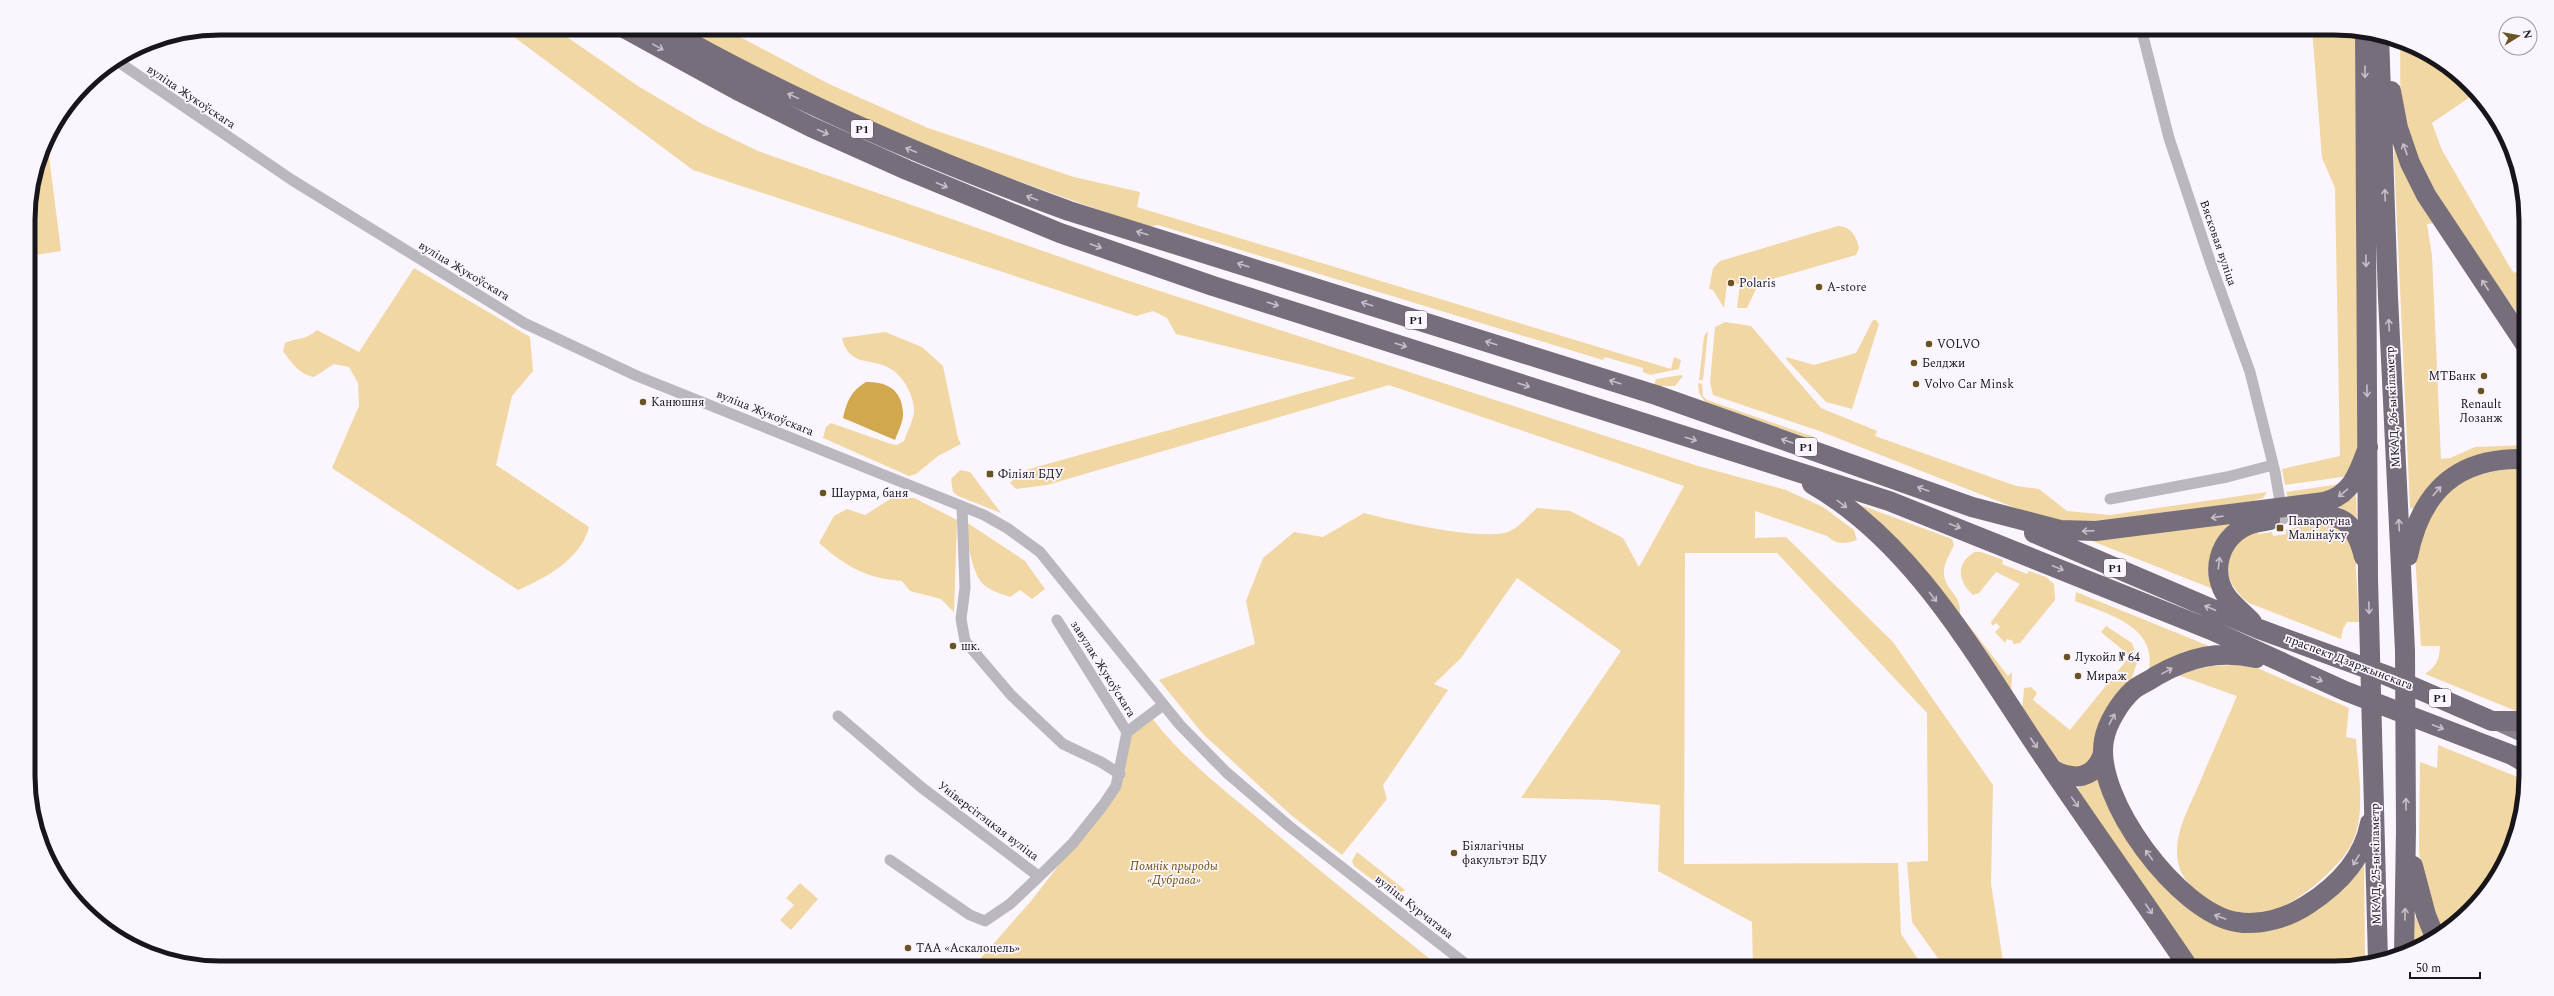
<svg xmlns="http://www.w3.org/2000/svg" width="2554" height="996" viewBox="0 0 2554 996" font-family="Spectral,serif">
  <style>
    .green { fill: #f1d7a3 }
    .water { fill: #d2a84f }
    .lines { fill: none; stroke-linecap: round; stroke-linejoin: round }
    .street { stroke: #bbb7be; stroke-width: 11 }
    .primary { stroke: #88818d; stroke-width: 17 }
    .highway { stroke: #766e7b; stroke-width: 20 }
    .oneway { stroke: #c6bfca }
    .poi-dot { fill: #695322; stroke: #fbf5fe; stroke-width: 1.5 }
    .labels { text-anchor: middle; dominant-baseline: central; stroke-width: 3.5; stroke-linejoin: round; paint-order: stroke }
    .shield { fill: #fbf5fe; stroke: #5d595f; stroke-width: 1 }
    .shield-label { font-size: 11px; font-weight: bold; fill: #19161b }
    .street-label { font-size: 12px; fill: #19161b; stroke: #fbf5fe }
    .poi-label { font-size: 12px; fill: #19161b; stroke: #fbf5fe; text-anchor: start }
    .park-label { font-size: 12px; font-style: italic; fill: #6d510b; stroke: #fbf5fe }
    .rim { fill: none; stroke: #19161b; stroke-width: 5 }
  </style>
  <rect width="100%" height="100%" fill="#fbf5fe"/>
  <path class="green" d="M 502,28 L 561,28 L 564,35 L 638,86 L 702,124 L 758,151 L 1123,279 L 1698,466 L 1786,490 L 1823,507 L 1854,530 L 1857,540 C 1844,544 1837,545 1827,536 L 1755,511 L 1755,538 L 1786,537 L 1893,642 L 1993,785 L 1991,883 L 2004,968 L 1945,968 L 1912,922 L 1907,862 L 1928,861 L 1927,713 L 1777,553 L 1685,553 L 1684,864 L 1898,863 L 1901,934 L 1924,968 L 1753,967 L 1752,922 L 1658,871 L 1660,805 L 1607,800 L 1521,798 L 1621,651 L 1517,578 L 1461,658 L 1434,684 L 1448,690 L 1383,785 L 1387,799 L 1342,855 L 1291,815 L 1203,734 L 1159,680 L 1255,644 L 1246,601 L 1263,558 L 1294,532 L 1323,537 L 1364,513 C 1391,520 1489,544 1512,530 C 1521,525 1529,515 1537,508 L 1570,511 L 1623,538 L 1639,567 L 1684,486 L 1389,385 L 1047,485 L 1016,489 L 1010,483 L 1022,471 L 1356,378 L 1176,334 L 1167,318 L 1153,311 L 1136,316 L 693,170 Z
    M 683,28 L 723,28 L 829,84 L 928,128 L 1074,177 L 1140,192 L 1137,207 L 1671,369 L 1674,357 L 1681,360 L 1679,369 L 1650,375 L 1643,372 L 1643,368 L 1605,357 L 1603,360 L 1158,225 L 1147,227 L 968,163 L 795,91 Z
    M 2312,28 L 2334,28 L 2355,32 L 2358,457 C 2352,490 2342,496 2311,500 C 2302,501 2296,503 2288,497 L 2286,492 L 2347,483 L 2349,476 L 2285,485 L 2282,469 L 2340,456 L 2335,188 L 2322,158 Z
    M 2400,41 L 2451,68 L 2476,93 L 2432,123 L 2442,150 L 2508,264 L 2514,273 L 2525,266 L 2525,324 C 2482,262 2424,193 2405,120 C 2398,95 2401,66 2400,41 Z
    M 2393,134 L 2435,223 L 2427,224 L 2432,256 L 2441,459 L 2450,458 L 2475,447 L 2525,445 L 2525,455 L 2502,456 L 2416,509 L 2410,508 Z
    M 47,140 L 61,251 L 29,256 L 28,207 Z
    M 1838,226 C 1852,227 1856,236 1859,248 L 1856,255 L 1762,282 L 1758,285 L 1747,308 L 1737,308 L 1740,284 L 1727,283 L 1724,308 L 1713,290 L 1709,289 L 1713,268 L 1720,261 Z
    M 414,268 L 530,337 L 533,371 L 512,396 L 496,465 L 589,527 C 581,559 546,578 518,590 L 332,468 L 359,406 L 358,383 L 349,367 L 334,364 L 314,377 C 300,375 291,362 283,351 L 285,343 C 299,337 304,341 317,330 L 359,352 Z
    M 1873,320 L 1876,320 L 1879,324 L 1852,409 L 1826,402 L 1787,360 L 1786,357 L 1814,365 L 1856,353 Z
    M 1725,322 L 1751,326 L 1821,408 L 1877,431 L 1875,436 L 2016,486 L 2039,489 L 2067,511 L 2110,515 L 2267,492 L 2263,498 L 2252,501 L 2086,525 L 2041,518 L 1822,432 L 1713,395 L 1710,382 L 1715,327 Z
    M 1708,331 L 1703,380 L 1699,380 L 1704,336 Z
    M 885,332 L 922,347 L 943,366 L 958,438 L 961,444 L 938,456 L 916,474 L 909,476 L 823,438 L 826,427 L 831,423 L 891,444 L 897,445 L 904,441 C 907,432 915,418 914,409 C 913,395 904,377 891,369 C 872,357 849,368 842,338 Z
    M 1681,375 L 1683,376 L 1675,386 L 1654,386 L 1656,379 Z
    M 1698,383 L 1702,384 L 1703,396 L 1707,400 L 1814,437 L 1813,440 L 1706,403 L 1699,393 Z
    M 30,444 L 36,484 L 30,487 Z
    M 2525,465 L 2526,713 L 2521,713 L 2425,674 C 2437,666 2439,660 2440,646 L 2421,646 L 2415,555 L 2423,522 L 2458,479 Z
    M 960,470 L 970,472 L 1001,513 L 958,496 L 953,492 L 951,479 Z
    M 2356,495 L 2357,525 L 2336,507 L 2344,504 Z
    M 892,498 L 914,498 L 957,520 L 954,612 L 941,599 L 910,591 L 902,581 C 865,578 847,567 819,543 L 834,516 L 847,509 L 865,515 Z
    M 1855,503 L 1952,539 L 1954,545 C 1950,554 1943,564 1944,574 C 1945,590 1962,595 1960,614 L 2008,676 L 2012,672 L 2011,695 Z
    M 2248,520 L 2213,589 L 2092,541 Z
    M 966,522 L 1025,561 L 1045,589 L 1032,599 L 1020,590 L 1010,597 C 1002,594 991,591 984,585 C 972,575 966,537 966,522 Z
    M 2317,522 L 2329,523 L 2346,531 L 2355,553 L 2359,622 L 2347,622 L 2343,629 L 2341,639 L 2249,603 C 2234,592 2229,580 2224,563 L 2236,541 L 2256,531 L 2259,534 L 2272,532 L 2273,536 L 2286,534 L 2286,529 L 2299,527 L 2299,524 Z
    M 1975,552 L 1981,552 L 2003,560 L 2002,564 L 2027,574 L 2029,571 L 2046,577 L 2054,584 L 2055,600 L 2020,643 L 2013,644 L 2013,641 L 2007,639 L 2005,643 L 1995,632 L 2000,627 L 1996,623 L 1992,626 L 1991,622 L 2020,584 L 1996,572 L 1979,593 L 1973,595 C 1957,581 1956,562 1975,552 Z
    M 2076,592 L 2209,646 L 2209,648 L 2148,674 C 2160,627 2110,615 2075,601 Z
    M 2106,626 L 2132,643 L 2138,660 L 2131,680 L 2099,736 L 2088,766 L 2065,769 L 2022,713 L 2024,688 L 2031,687 L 2037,693 L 2033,700 L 2070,730 L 2130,656 L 2101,632 Z
    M 2235,665 L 2255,667 L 2349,708 L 2346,737 L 2356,739 C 2358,771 2366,811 2353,841 C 2342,868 2283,917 2252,916 C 2232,915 2218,907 2203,896 C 2188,884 2178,874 2177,854 C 2176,829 2191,804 2200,782 C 2212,753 2225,725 2237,696 L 2175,674 L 2212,666 Z
    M 1152,718 C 1182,758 1222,788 1260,820 C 1319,871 1380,919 1441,968 L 972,968 L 1031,901 L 1116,792 L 1129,734 Z
    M 2438,745 L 2525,780 C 2522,799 2522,821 2515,838 C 2502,873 2473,916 2440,934 L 2421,874 L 2419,848 L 2420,762 L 2437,768 Z
    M 2100,775 L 2148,867 L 2256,927 L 2364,858 L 2365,964 L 2346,968 L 2196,968 L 2076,789 Z
    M 1357,852 L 1405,890 L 1394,896 L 1354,866 L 1352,861 Z
    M 800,883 L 818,899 L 791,930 L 780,920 L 794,905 L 786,898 Z
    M 2414,915 L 2428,941 L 2414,948 Z"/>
  <path class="water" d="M 866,382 C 886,382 901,388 903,412 C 904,420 898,432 895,440 L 843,418 C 847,401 851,391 866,382 Z"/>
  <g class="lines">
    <path class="street" d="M 2141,28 L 2169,138 L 2212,267 L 2250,372 L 2275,472 L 2283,519
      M 117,61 L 292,180 L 524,323 L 637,376 L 984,515 L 1007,528 L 1040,552 L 1180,725 L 1226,772 L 1289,826 L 1471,968
      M 2110,499 L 2227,477 L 2273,465
      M 962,507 L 965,588 L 961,619 L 965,641 L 1011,695 L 1063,744 L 1101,762 L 1120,774
      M 1057,620 L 1127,732
      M 838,716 L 921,787 L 1037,875
      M 890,860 L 970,915 L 985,921 L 1010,904 L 1050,866 L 1073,843 L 1104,804 L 1116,786 L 1127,732 L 1163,705"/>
    <path class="primary" d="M 2497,722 L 2526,735"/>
    <path class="highway" d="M 624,28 L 737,90 L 811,127 L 907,170 L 1060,233 L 1213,286 L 1889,501 L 2211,630 L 2345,691 L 2512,755 L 2526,763
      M 664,28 C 794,102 929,160 1069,211 L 1656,395 L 1972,507 L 2060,530 L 2096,531 L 2324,502 C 2352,495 2359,472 2368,447
      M 2365,33 L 2368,578 L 2378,961
      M 2379,35 L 2388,297 L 2405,651 L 2406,830 L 2404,953
      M 2391,91 L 2398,128 L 2410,163 L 2426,195 L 2525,344
      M 1812,484 C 1916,544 1977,659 2043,756 C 2091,827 2141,897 2189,968
      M 2304,516 C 2340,512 2355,520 2364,557
      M 2034,533 L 2259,629 L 2388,676 L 2492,721 L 2526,721
      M 2408,556 C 2421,491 2457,457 2525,459
      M 2252,622 C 2244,614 2235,606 2228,598 C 2209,573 2219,539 2246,526 C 2253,522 2262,522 2270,520
      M 2256,658 C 2219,650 2189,657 2156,676 C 2149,681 2139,685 2133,690 C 2120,702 2107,723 2104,740 C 2093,798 2179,913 2237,922 C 2260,926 2287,918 2307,905 C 2337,886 2363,860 2370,823
      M 2053,770 C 2075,781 2094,779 2103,754
      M 2413,866 L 2426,915 L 2435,937"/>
  </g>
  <defs><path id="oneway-shaft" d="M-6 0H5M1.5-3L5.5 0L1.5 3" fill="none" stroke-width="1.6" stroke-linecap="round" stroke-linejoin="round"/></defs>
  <g class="oneway">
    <use href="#oneway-shaft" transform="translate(658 47) rotate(29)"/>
    <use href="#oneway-shaft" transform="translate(2365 72) rotate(90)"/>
    <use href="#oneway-shaft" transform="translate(793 96) rotate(-155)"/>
    <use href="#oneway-shaft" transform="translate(823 132) rotate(24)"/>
    <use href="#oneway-shaft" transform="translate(2405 149) rotate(-110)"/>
    <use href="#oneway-shaft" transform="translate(911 150) rotate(-158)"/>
    <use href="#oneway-shaft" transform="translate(942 185) rotate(23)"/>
    <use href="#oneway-shaft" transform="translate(2385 195) rotate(-92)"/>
    <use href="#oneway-shaft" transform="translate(1032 198) rotate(-160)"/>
    <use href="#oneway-shaft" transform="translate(1142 233) rotate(-163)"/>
    <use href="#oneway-shaft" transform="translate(1096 246) rotate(20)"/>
    <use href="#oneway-shaft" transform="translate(2366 261) rotate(89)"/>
    <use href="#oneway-shaft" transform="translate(1243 265) rotate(-162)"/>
    <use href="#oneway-shaft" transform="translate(2485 285) rotate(-123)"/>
    <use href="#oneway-shaft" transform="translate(1273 304) rotate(17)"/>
    <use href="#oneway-shaft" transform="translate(1367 304) rotate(-162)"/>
    <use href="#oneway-shaft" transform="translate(2389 325) rotate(-93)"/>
    <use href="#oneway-shaft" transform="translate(1491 343) rotate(-163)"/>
    <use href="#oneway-shaft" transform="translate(1401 345) rotate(18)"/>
    <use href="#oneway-shaft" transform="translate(1615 382) rotate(-163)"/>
    <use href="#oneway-shaft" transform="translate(1524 385) rotate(18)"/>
    <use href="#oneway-shaft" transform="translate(2367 391) rotate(89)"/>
    <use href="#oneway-shaft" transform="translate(1691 439) rotate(17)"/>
    <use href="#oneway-shaft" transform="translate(1787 441) rotate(-161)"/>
    <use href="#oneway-shaft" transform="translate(1923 489) rotate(-160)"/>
    <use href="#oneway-shaft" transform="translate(2437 491) rotate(-49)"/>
    <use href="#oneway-shaft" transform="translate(2343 493) rotate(140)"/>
    <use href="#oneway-shaft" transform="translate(1842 504) rotate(38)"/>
    <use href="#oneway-shaft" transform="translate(2217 517) rotate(172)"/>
    <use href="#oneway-shaft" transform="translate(2399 525) rotate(-93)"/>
    <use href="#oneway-shaft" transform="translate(1955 526) rotate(21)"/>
    <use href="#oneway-shaft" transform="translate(2088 531) rotate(178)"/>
    <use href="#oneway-shaft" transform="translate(2219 563) rotate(-83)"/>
    <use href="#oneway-shaft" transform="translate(2058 568) rotate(22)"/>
    <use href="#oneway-shaft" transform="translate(1933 597) rotate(52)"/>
    <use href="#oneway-shaft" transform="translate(2210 608) rotate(-157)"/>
    <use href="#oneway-shaft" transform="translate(2369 608) rotate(88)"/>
    <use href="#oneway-shaft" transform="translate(2167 671) rotate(-29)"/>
    <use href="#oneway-shaft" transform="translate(2317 679) rotate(24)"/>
    <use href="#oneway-shaft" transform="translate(2112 719) rotate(-62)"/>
    <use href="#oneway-shaft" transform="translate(2438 727) rotate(21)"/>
    <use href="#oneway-shaft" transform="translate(2034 743) rotate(56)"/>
    <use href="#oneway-shaft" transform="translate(2075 802) rotate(55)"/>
    <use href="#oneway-shaft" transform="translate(2406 804) rotate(-90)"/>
    <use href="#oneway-shaft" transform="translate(2149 855) rotate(-126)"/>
    <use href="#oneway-shaft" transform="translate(2356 860) rotate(121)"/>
    <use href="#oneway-shaft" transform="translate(2149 909) rotate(56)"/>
    <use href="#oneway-shaft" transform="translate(2405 914) rotate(-89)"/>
    <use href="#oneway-shaft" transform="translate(2220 917) rotate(-160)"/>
  </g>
  <g class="poi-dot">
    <circle cx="1731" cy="283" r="4"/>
    <circle cx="1819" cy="287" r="4"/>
    <circle cx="1929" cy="344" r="4"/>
    <circle cx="1914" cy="363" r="4"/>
    <circle cx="2484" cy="376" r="4"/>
    <circle cx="1916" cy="384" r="4"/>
    <circle cx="2481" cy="391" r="4"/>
    <circle cx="643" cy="402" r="4"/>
    <rect x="986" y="470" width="8" height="8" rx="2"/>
    <circle cx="823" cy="493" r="4"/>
    <rect x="2276" y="524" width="8" height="8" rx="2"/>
    <circle cx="953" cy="646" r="4"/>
    <circle cx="2067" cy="657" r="4"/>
    <circle cx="2078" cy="676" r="4"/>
    <circle cx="1454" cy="853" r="4"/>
    <circle cx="908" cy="948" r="4"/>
  </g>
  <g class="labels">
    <g class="shield">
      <rect x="851" y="120" width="22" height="18" rx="3"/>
      <rect x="1405" y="311" width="22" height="18" rx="3"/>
      <rect x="1795" y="438" width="22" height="18" rx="3"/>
      <rect x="2104" y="559" width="22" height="18" rx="3"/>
      <rect x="2429" y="689" width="22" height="18" rx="3"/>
    </g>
    <g class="shield-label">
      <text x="862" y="129">Р1</text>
      <text x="1416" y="320">Р1</text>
      <text x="1806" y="447">Р1</text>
      <text x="2115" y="568">Р1</text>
      <text x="2440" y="698">Р1</text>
    </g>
    <g class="street-label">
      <text transform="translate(191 97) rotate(34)">вуліца Жукоўскага</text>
      <text transform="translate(2218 243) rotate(71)">Вясковая вуліца</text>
      <text transform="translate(464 271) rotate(31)">вуліца Жукоўскага</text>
      <text transform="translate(2393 407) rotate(-93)">МКАД, 26-ы кіламетр</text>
      <text transform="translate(765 413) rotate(22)">вуліца Жукоўскага</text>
      <text transform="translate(2349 662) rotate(21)">праспект Дзяржынскага</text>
      <text transform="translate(1103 669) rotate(58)">завулак Жукоўскага</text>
      <text transform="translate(988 821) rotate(37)">Універсітэцкая вуліца</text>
      <text transform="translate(2376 864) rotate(-91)">МКАД, 25-ы кіламетр</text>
      <text transform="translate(1414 907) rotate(38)">вуліца Курчатава</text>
    </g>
    <g class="poi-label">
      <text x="1739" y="283">Polaris</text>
      <text x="1827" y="287">А-store</text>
      <text x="1937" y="344">VOLVO</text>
      <text x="1922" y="363">Белджи</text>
      <text x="2476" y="376" text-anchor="end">МТБанк</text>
      <text x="1924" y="384">Volvo Car Minsk</text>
      <text x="651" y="402">Канюшня</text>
      <text x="2481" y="404" text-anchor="middle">Renault<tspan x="2481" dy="14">Лозанж</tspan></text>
      <text x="998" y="474">Філіял БДУ</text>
      <text x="831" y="493">Шаурма, баня</text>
      <text x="2288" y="521">Паварот на<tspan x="2288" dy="14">Малінаўку</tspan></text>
      <text x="961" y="646">шк.</text>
      <text x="2075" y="657">Лукойл № 64</text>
      <text x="2086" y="676">Мираж</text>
      <text x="1462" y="846">Біялагічны<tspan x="1462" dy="14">факультэт БДУ</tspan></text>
      <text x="916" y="948">ТАА «Аскалоцель»</text>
    </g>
    <g class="park-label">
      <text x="1174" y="866">Помнік прыроды<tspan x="1174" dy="14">«Дубрава»</tspan></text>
    </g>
  </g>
  <path d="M0 0H2554V996H0ZM220 35H2334A185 185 0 0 1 2519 220V776A185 185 0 0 1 2334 961H220A185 185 0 0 1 35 776V220A185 185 0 0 1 220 35Z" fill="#fbf5fe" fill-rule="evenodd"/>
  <path class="rim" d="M220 35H2334A185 185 0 0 1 2519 220V776A185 185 0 0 1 2334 961H220A185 185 0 0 1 35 776V220A185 185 0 0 1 220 35Z"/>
  <g transform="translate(2518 36) rotate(79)"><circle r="19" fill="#fbf5fe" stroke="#a19ca3"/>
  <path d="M0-3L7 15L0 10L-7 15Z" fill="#695322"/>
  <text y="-6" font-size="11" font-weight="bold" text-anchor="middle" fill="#19161b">N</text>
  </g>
  <path d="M2410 972v6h70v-6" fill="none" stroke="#19161b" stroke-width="2"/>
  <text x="2416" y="972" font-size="12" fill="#19161b" stroke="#fbf5fe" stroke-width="3" paint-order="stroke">50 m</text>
</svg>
